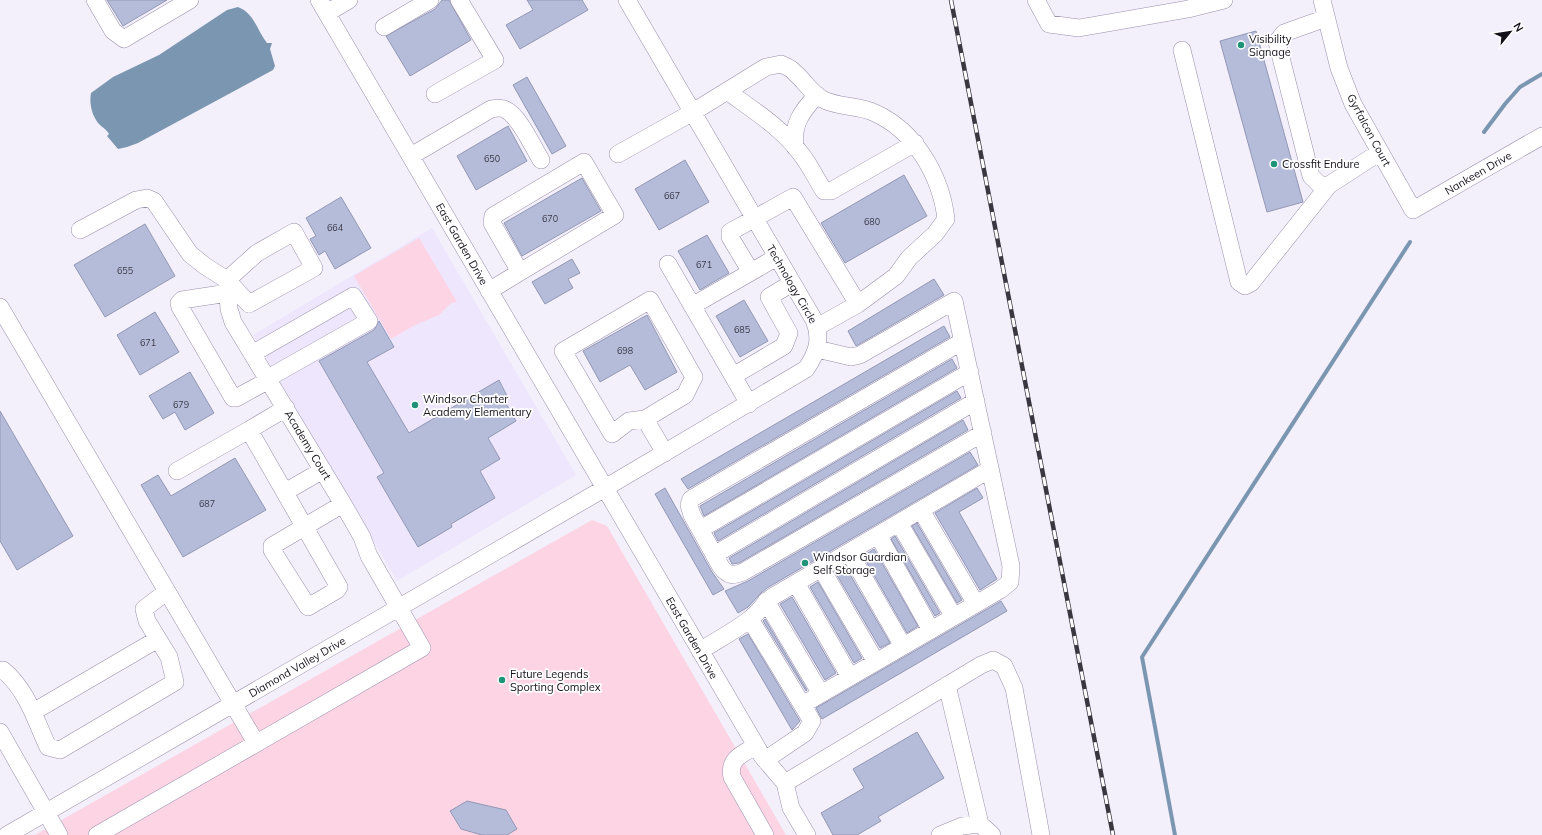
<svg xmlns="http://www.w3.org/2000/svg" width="1542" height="835" viewBox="0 0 1542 835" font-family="Mulish,sans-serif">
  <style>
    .built { fill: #eee6fd }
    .green { fill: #fdd4e3 }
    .water { fill: #7b96b1 }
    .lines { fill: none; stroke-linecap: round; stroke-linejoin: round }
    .stream { stroke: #7b96b1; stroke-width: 4 }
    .building { fill: #b5bcd9; stroke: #9298b5 }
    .minor-casing { stroke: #9a8fab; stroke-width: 18 }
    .minor { stroke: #fff; stroke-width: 17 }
    .rail-casing { stroke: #3b3741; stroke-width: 4.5 }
    .rail { stroke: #fff; stroke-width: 3; stroke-dasharray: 9; stroke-linecap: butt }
    .poi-dot { fill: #1f9377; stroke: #fff; stroke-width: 1.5 }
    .labels { text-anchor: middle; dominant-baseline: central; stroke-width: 3.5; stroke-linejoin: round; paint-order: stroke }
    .number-label { font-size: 9px; fill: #3c3b4a }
    .poi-label { font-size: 11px; fill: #14101a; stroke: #fff; text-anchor: start }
    .street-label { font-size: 11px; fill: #14101a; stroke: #fff }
  </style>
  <rect width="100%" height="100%" fill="#f3effb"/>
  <path class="built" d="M 432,228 L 576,475 L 397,581 L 253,335 Z"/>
  <path class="green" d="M 419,238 L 457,302 L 451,303 L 439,315 L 415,325 L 391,339 L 354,276 Z
    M 592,520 L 607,526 L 786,835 L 35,835 Z"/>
  <path class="water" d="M 238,7 C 254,13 257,30 267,43 L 272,43 L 270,49 L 275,66 L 273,70 L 138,143 L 127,147 L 118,149 L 107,136 L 109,134 C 106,129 103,128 100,125 C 92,117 89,104 91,93 L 113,77 L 159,55 L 227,10 Z"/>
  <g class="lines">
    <path class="stream" d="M 1484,132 L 1505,104 L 1520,87 L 1542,74
      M 1175,835 L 1142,657 L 1410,242"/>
  </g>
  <path class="building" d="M 107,0 L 167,0 L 123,26 Z
    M 442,0 L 449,0 L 471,40 L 410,76 L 386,36 L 435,9 Z
    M 527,0 L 582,0 L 588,10 L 520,49 L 506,25 L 533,10 Z
    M 1256,31 L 1303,202 L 1267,212 L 1220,41 Z
    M 527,77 L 566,146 L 552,154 L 513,85 Z
    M 508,126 L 527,161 L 476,190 L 457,156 Z
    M 685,160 L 709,202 L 659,230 L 635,189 Z
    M 904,175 L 927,216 L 845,263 L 821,223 Z
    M 582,178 L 601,211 L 522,256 L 504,223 Z
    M 341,197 L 371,248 L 335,269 L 325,251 L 319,255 L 310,239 L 316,236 L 306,218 Z
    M 145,224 L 175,276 L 105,317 L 74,265 Z
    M 707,235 L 729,273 L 700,290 L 678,251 Z
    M 572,259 L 580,273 L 568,279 L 573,288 L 545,304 L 532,282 Z
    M 934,279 L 944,295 L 856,346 L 848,331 Z
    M 744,300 L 768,341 L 740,357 L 716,316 Z
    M 155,312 L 179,352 L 140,375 L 117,335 Z
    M 647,315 L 677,372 L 645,390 L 630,365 L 600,382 L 583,351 Z
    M 379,321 L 394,347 L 367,362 L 409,433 L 499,380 L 508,398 L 504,400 L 516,421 L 488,438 L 500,459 L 480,471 L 495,498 L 451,524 L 452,527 L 418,547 L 377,477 L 384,473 L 319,361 L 374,330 Z
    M 944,326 L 950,337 L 688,489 L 681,479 Z
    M 952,359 L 957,368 L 704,516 L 700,506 Z
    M 190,372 L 214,413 L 185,430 L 175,412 L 163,419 L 149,396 Z
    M 957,391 L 961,398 L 718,541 L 714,533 Z
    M 0,411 L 73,536 L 17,570 L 0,541 Z
    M 963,420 L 968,430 L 739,563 L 732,564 L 729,558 Z
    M 970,452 L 978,465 L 767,588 L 761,593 L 748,607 L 738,613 L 725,591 L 748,581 Z
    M 235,458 L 266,510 L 183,557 L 141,485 L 158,475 L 171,496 Z
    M 665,488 L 712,572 L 724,589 L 713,595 L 655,494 Z
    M 977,488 L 983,498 L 959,512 L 997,579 L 980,590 L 935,513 Z
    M 917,523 L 962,600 L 957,603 L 912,526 Z
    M 895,536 L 940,613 L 935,616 L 891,539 Z
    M 874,549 L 918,626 L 907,633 L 863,556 Z
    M 845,566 L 890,643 L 880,648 L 835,572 Z
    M 818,582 L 862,658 L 854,663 L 810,587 Z
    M 792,597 L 836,673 L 825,680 L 780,604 Z
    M 1001,601 L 1007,611 L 822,719 L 816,708 Z
    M 765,619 L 807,690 L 806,691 L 763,621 Z
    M 748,634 L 800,721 L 792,730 L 739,639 Z
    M 917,732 L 944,778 L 878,817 L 881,821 L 857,835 L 833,835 L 821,813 L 864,788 L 853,769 Z
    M 467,801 L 506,810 L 517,829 L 507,835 L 482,835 L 461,829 L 450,811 Z"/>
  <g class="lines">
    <g class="minor-casing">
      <path id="minor" d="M 95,0 L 113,31 L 124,39 L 190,0
        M 319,0 L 762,756 L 785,783 L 791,808 L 807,835
        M 1036,0 L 1049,24 L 1079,28 L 1188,9 L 1224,0
        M 1322,0 L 1339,68 L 1353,104 L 1413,210 L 1542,136
        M 327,13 L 349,0
        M 1326,18 L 1284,33 L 1277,42 L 1311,176 L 1320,185 L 1329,185 L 1380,152
        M 384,27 L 430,0
        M 1182,50 L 1239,282 L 1245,286 L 1251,283 L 1329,185
        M 727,91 C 753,110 782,128 801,154 C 810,165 816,179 824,191 L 831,191 L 915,143
        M 435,94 L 495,60 L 459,0
        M 795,147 C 792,124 802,111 817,95
        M 618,154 L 693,112 L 766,67 L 781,64 C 785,66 791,68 794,72 C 805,81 809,91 822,99 C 839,108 859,105 875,113 C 915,131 941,176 946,219 L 935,234 L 909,258 L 896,276 L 858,304
        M 411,156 L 491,109 C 496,108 502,107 506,110 C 519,116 533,147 541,160
        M 80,230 L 136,200 L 147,198 L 154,201 L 190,254 L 205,266 L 227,280 L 249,304 L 314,268 L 294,232 L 257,253 L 227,280
        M 668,264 L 733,376
        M 751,272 L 730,237 L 730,232 L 793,197 L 858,304 L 817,327
        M 489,291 L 520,272 L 492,223 L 493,216 L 584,162 L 615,215 L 520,272
        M 228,293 L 182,300 L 179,303 L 180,307 L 233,398 L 236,398 L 269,380
        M 692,306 L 777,257
        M 0,307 L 256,743
        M 963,341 L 691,499 L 689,505 L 692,515 L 721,567 C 728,576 733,576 743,572 L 983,433
        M 252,354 L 353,296 L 369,321 L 268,378
        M 749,404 L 733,376 L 784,346 L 789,333 L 769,297 L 792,283
        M 286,408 L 249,430 L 339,587 L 337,590 L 308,607 L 272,550 L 272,546 L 343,504
        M 645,419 L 685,395 L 694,377 L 650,300 L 563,351 L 612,434 L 629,421 L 645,419 L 665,453
        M 177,471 L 249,430
        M 285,492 L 323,470
        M 921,510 L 976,604
        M 899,523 L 954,617
        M 701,529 L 970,372
        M 878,535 L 931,630
        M 849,552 L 903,646
        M 714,555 L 976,401
        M 821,568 L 876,662
        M 796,583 L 850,677
        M 766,601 L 821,694
        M 750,619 L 812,721 L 805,733 L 765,760
        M 700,651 C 717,640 735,631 750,619 C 759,612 764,603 772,597 L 987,471 L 990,468 L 954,301 L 860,355 L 851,357 L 817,349
        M 0,671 L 3,670 C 27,690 35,719 48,747 L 60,750 L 175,682 L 169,657 L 147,621 L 144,609 L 166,592
        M 947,685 L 980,824
        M 802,705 L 1000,590 L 1010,582 L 1011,566 L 990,468
        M 33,712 L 158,639
        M 0,732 L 59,835
        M 756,746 C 742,754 728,759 732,777 L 765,835
        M 785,783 L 981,665 L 993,660 L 1004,666 L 1014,688 L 1041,835
        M 7,835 L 605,488 L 806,369 C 817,353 822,339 814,320 L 627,0
        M 97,835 L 422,648 L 369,556 L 362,537 L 343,504 L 233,322 L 229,309 L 227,280
        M 940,835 L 962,826 L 980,824 L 992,835"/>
    </g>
    <use href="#minor" class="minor"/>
    <g class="rail-casing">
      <path id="rail" d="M 951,0 L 1113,835"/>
    </g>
    <use href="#rail" class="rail"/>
  </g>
  <g class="poi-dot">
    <circle cx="1241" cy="45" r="4"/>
    <circle cx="1274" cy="164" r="4"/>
    <circle cx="415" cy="405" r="4"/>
    <circle cx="805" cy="563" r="4"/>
    <circle cx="502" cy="680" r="4"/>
  </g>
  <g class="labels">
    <g class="number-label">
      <text x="492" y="158">650</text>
      <text x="672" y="195">667</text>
      <text x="550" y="218">670</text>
      <text x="872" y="221">680</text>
      <text x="335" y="227">664</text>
      <text x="704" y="264">671</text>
      <text x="125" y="270">655</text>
      <text x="742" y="329">685</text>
      <text x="148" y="342">671</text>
      <text x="625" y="350">698</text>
      <text x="181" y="404">679</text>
      <text x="207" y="503">687</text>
    </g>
    <g class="poi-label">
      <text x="1249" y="39">Visibility<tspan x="1249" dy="13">Signage</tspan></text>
      <text x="1282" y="164">Crossfit Endure</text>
      <text x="423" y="399">Windsor Charter<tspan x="423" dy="13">Academy Elementary</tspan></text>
      <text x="813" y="557">Windsor Guardian<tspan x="813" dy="13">Self Storage</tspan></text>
      <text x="510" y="674">Future Legends<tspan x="510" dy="13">Sporting Complex</tspan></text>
    </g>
    <g class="street-label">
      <text transform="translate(1369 130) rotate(62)">Gyrfalcon Court</text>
      <text transform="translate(1478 173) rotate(-30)">Nankeen Drive</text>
      <text transform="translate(462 244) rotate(60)">East Garden Drive</text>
      <text transform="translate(792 284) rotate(60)">Technology Circle</text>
      <text transform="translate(308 445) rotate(59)">Academy Court</text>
      <text transform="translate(692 638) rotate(60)">East Garden Drive</text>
      <text transform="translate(297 667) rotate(-30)">Diamond Valley Drive</text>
    </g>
  </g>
  <g transform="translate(1510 32) rotate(60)" stroke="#ffffff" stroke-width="3" paint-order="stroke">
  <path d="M0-3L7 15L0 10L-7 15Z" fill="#14101a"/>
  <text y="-6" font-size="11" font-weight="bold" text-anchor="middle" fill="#14101a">N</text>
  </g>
</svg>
